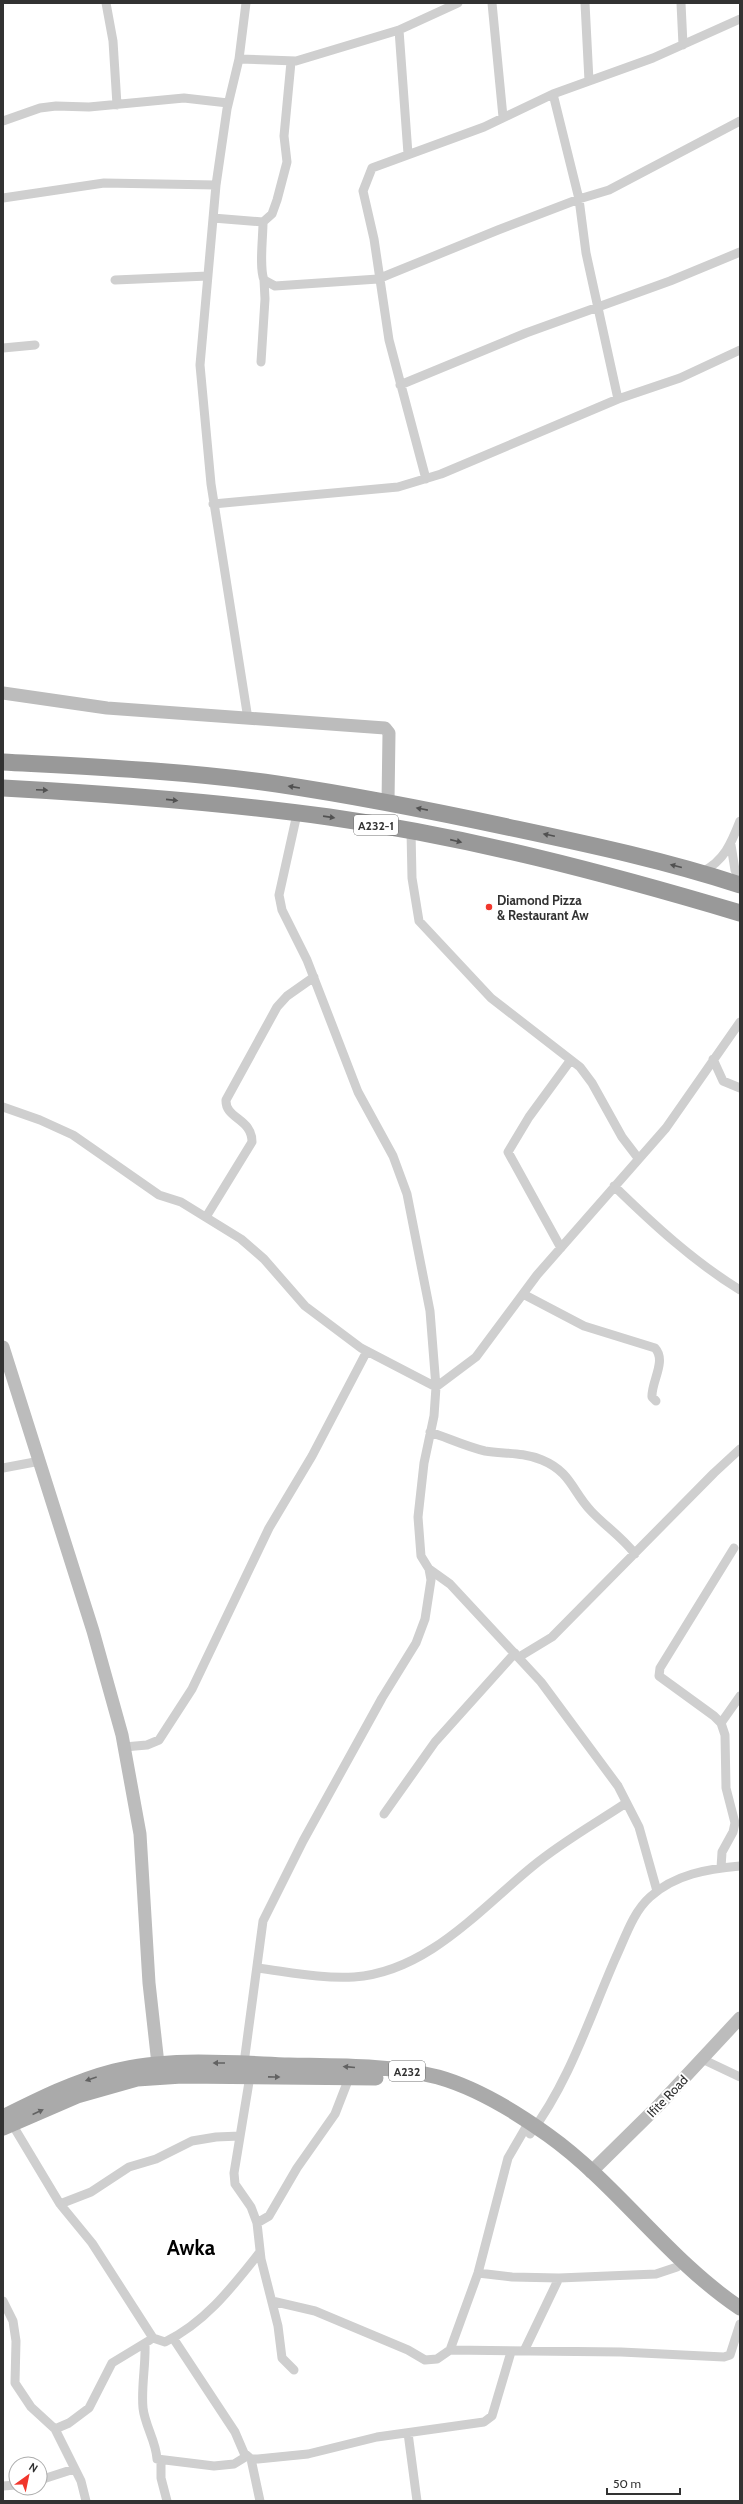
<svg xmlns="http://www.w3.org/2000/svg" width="743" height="2504" viewBox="0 0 743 2504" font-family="Cabin,sans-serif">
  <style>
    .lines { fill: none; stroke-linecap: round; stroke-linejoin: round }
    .street { stroke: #cfcfcf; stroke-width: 9 }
    .secondary { stroke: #bcbcbc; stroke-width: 13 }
    .primary { stroke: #aaa; stroke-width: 15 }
    .highway { stroke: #999; stroke-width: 17 }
    .oneway { fill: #515151 }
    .oneway2 { fill: #626262 }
    .poi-dot { fill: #f1362c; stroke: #fff; stroke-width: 1.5 }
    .labels { text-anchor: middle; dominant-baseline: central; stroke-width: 4; stroke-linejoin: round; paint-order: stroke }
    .shield { fill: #fff; stroke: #707070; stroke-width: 1 }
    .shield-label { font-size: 12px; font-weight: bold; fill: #323232 }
    .poi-label { font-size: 13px; font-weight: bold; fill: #323232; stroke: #fff; text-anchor: start }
    .street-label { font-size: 13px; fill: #323232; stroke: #fff }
    .town-label { font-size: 21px; font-weight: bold; fill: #000; stroke: #fff }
  </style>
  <rect width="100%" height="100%" fill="#fff"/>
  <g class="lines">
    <path class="street" d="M 106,3 L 113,41 L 117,105
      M 246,3 L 239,59 L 227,109 L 216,185 L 200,365 L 211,484 L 248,719
      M 492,3 L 503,117
      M 585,3 L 589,81
      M 681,3 L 683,45
      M 399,30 L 408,154
      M 239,59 L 296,61 L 399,30 L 458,3
      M 291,62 L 284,136 L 287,162 L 277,200 L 272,214 L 263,222 C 263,239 259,267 264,280 L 275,286 L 378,279 L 390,274 L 498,230 L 579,199 L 609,190 L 740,121
      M 553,94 L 579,199 L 586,253 L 618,399
      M 3,121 L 40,108 L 56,106 L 89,107 L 184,98 L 228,103
      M 3,198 L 104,183 L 216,185
      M 213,218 L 263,222
      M 115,280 L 208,276
      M 3,348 L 35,345
      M 261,362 L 265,299 L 264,280
      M 400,385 L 526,333 L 670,281 L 740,252
      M 426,479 L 389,340 L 374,239 L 363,191 L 372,168 L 484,127 L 553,94 L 653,58 L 740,19
      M 213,504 L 398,487 L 441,474 L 618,399 L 680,378 L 740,350
      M 411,831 L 412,878 L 419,921 L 491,998 L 580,1067 L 592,1083 L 622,1137 L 638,1158
      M 731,845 L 735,870 L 740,878
      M 702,872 C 724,861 731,844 740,821
      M 713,1059 L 723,1081 L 740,1088
      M 3,1107 L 40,1120 L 73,1135 L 159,1195 L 181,1202 L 241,1239 L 264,1259 L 305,1306 L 361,1348 L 436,1387 L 476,1357 L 537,1275 L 666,1128 L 740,1022
      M 614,1186 C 653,1224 693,1261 740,1290
      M 206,1217 L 252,1142 C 252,1118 225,1119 226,1100 L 277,1007 L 287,996 L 314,977
      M 561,1248 L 508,1152 L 529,1117 L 570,1061
      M 523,1294 L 584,1326 L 655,1348 C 667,1361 651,1382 652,1397 L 656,1401
      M 430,1432 C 448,1438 467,1447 485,1451 C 504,1454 523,1452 542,1460 C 571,1472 572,1491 591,1511 C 605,1526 622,1537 635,1554
      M 3,1468 L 40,1461
      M 429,1569 L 450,1584 L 541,1682 L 618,1786 L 639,1827 L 657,1891
      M 519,1657 L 552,1637 L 714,1473 L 740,1449
      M 721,1723 L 740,1696
      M 124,1747 L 147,1745 L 159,1740 L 192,1689 L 269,1528 L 312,1456 L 367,1351
      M 384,1814 L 435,1742 L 515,1653
      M 721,1868 L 722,1852 L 733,1832 L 735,1823 L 726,1788 L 725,1735 L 721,1723 L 714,1716 L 659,1676 L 660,1668 L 734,1548
      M 257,1968 C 289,1972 322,1979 354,1977 C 427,1972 480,1909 533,1866 C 562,1842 596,1823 626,1803
      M 702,2059 L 740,2077
      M 244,2063 L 263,1921 L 303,1841 L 382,1698 L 416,1643 L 425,1619 L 431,1580 L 429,1569 L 421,1556 L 418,1517 L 424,1463 L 434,1416 L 436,1387 L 430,1311 L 407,1194 L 393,1156 L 358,1092 L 307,960 L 282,910 L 279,895 L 297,814
      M 250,2076 L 234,2173 L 235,2184 L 251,2207 L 257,2223 L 261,2259 L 278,2326 L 282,2358 L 294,2370
      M 12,2124 L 60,2204 L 92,2243 L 153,2338 L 165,2342 C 206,2322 233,2286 260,2252
      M 530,2134 C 569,2083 590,2016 616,1957 C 625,1938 633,1912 650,1897 C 675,1874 708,1869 740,1866
      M 60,2204 L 91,2192 L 129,2167 L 156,2159 L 192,2141 L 216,2137 L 240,2136
      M 257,2223 L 269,2216 L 297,2168 L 335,2114 L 349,2078
      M 478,2273 L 512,2277 L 559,2278
      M 3,2301 L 13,2321 L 16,2341 L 15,2383 L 31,2407 L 55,2429 L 81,2481 L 86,2501
      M 272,2301 L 315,2311 L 408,2350 L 425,2360 L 437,2359 L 450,2350 L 478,2273 L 508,2158 L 529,2122
      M 173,2338 L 235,2432 L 244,2453 L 251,2459 L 258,2459 L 308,2454 L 377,2437 L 484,2422 L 492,2416 L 511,2352
      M 145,2343 C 146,2364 141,2387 143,2408 C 145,2426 156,2441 157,2459 L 214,2466 L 234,2464 L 247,2456
      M 450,2350 L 621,2352 L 724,2357 L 730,2355 L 740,2324
      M 524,2351 L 559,2278 L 656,2274 L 677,2267
      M 55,2429 L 69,2423 L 89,2408 L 112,2363 L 150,2340
      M 408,2433 L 417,2501
      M 251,2459 L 260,2501
      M 161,2461 L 161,2478 L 167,2501
      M 40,2480 L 74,2469
      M 3,2486 L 16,2485"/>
    <path class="secondary" d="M 3,693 L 107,708 L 385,728 L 389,733 L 388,802
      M 3,1347 L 93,1631 L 122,1735 L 140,1834 L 149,1983 L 159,2073
      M 591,2172 L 658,2106 L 740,2018"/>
    <path class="primary" d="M 3,2117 C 39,2099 75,2081 114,2071 C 168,2057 234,2063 289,2065 C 338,2066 391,2065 438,2077 C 477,2088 516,2112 548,2135 C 618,2185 668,2260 740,2308
      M 3,2128 L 77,2096 L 137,2079 L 182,2076 L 376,2078"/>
    <path class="highway" d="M 3,762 C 94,767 186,771 277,784 C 358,796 438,812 517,829 C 592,845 667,861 740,885
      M 3,788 C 112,794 221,802 329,817 C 469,837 606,873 740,913"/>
  </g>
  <defs><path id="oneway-solid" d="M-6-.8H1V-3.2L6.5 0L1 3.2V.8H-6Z"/></defs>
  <g class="oneway">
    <use href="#oneway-solid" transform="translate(294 787) rotate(-171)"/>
    <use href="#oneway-solid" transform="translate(42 790) rotate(3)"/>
    <use href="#oneway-solid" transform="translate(172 800) rotate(6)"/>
    <use href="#oneway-solid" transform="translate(422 809) rotate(-169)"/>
    <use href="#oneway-solid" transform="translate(329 817) rotate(8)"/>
    <use href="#oneway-solid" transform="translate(549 835) rotate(-168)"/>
    <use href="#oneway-solid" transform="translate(456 841) rotate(13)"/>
    <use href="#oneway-solid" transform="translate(676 866) rotate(-166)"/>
  </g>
  <g class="oneway2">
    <use href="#oneway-solid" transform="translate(219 2063) rotate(180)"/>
    <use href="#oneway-solid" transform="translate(349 2067) rotate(-175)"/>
    <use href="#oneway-solid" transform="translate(274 2077) rotate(1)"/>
    <use href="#oneway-solid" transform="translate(91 2079) rotate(161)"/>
    <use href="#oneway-solid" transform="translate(38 2112) rotate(-25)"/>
  </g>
  <circle class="poi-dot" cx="489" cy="907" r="4"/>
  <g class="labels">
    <g class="shield">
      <rect x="354" y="815" width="44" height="20" rx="3"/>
      <rect x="389" y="2061" width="36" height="20" rx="3"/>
    </g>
    <g class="shield-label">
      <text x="376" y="825">A232-1</text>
      <text x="407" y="2071">A232</text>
    </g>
    <g class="poi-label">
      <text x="497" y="900">Diamond Pizza<tspan x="497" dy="15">&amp; Restaurant Aw</tspan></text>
    </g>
    <g class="street-label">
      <text transform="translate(667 2096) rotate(-46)">Ifite Road</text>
    </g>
    <g class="town-label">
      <text x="191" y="2247">Awka</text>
    </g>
  </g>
  <rect width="743" height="2504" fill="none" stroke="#323232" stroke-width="8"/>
  <g transform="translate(28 2476) rotate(33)"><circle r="19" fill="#ffffff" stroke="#adadad"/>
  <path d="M0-3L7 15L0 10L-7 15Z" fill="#f1362c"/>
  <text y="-6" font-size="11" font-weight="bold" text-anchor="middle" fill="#323232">N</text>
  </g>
  <path d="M607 2488v6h73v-6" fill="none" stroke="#323232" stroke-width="2"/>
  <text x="613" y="2488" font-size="12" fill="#323232" stroke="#ffffff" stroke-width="3" paint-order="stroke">50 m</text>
</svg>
